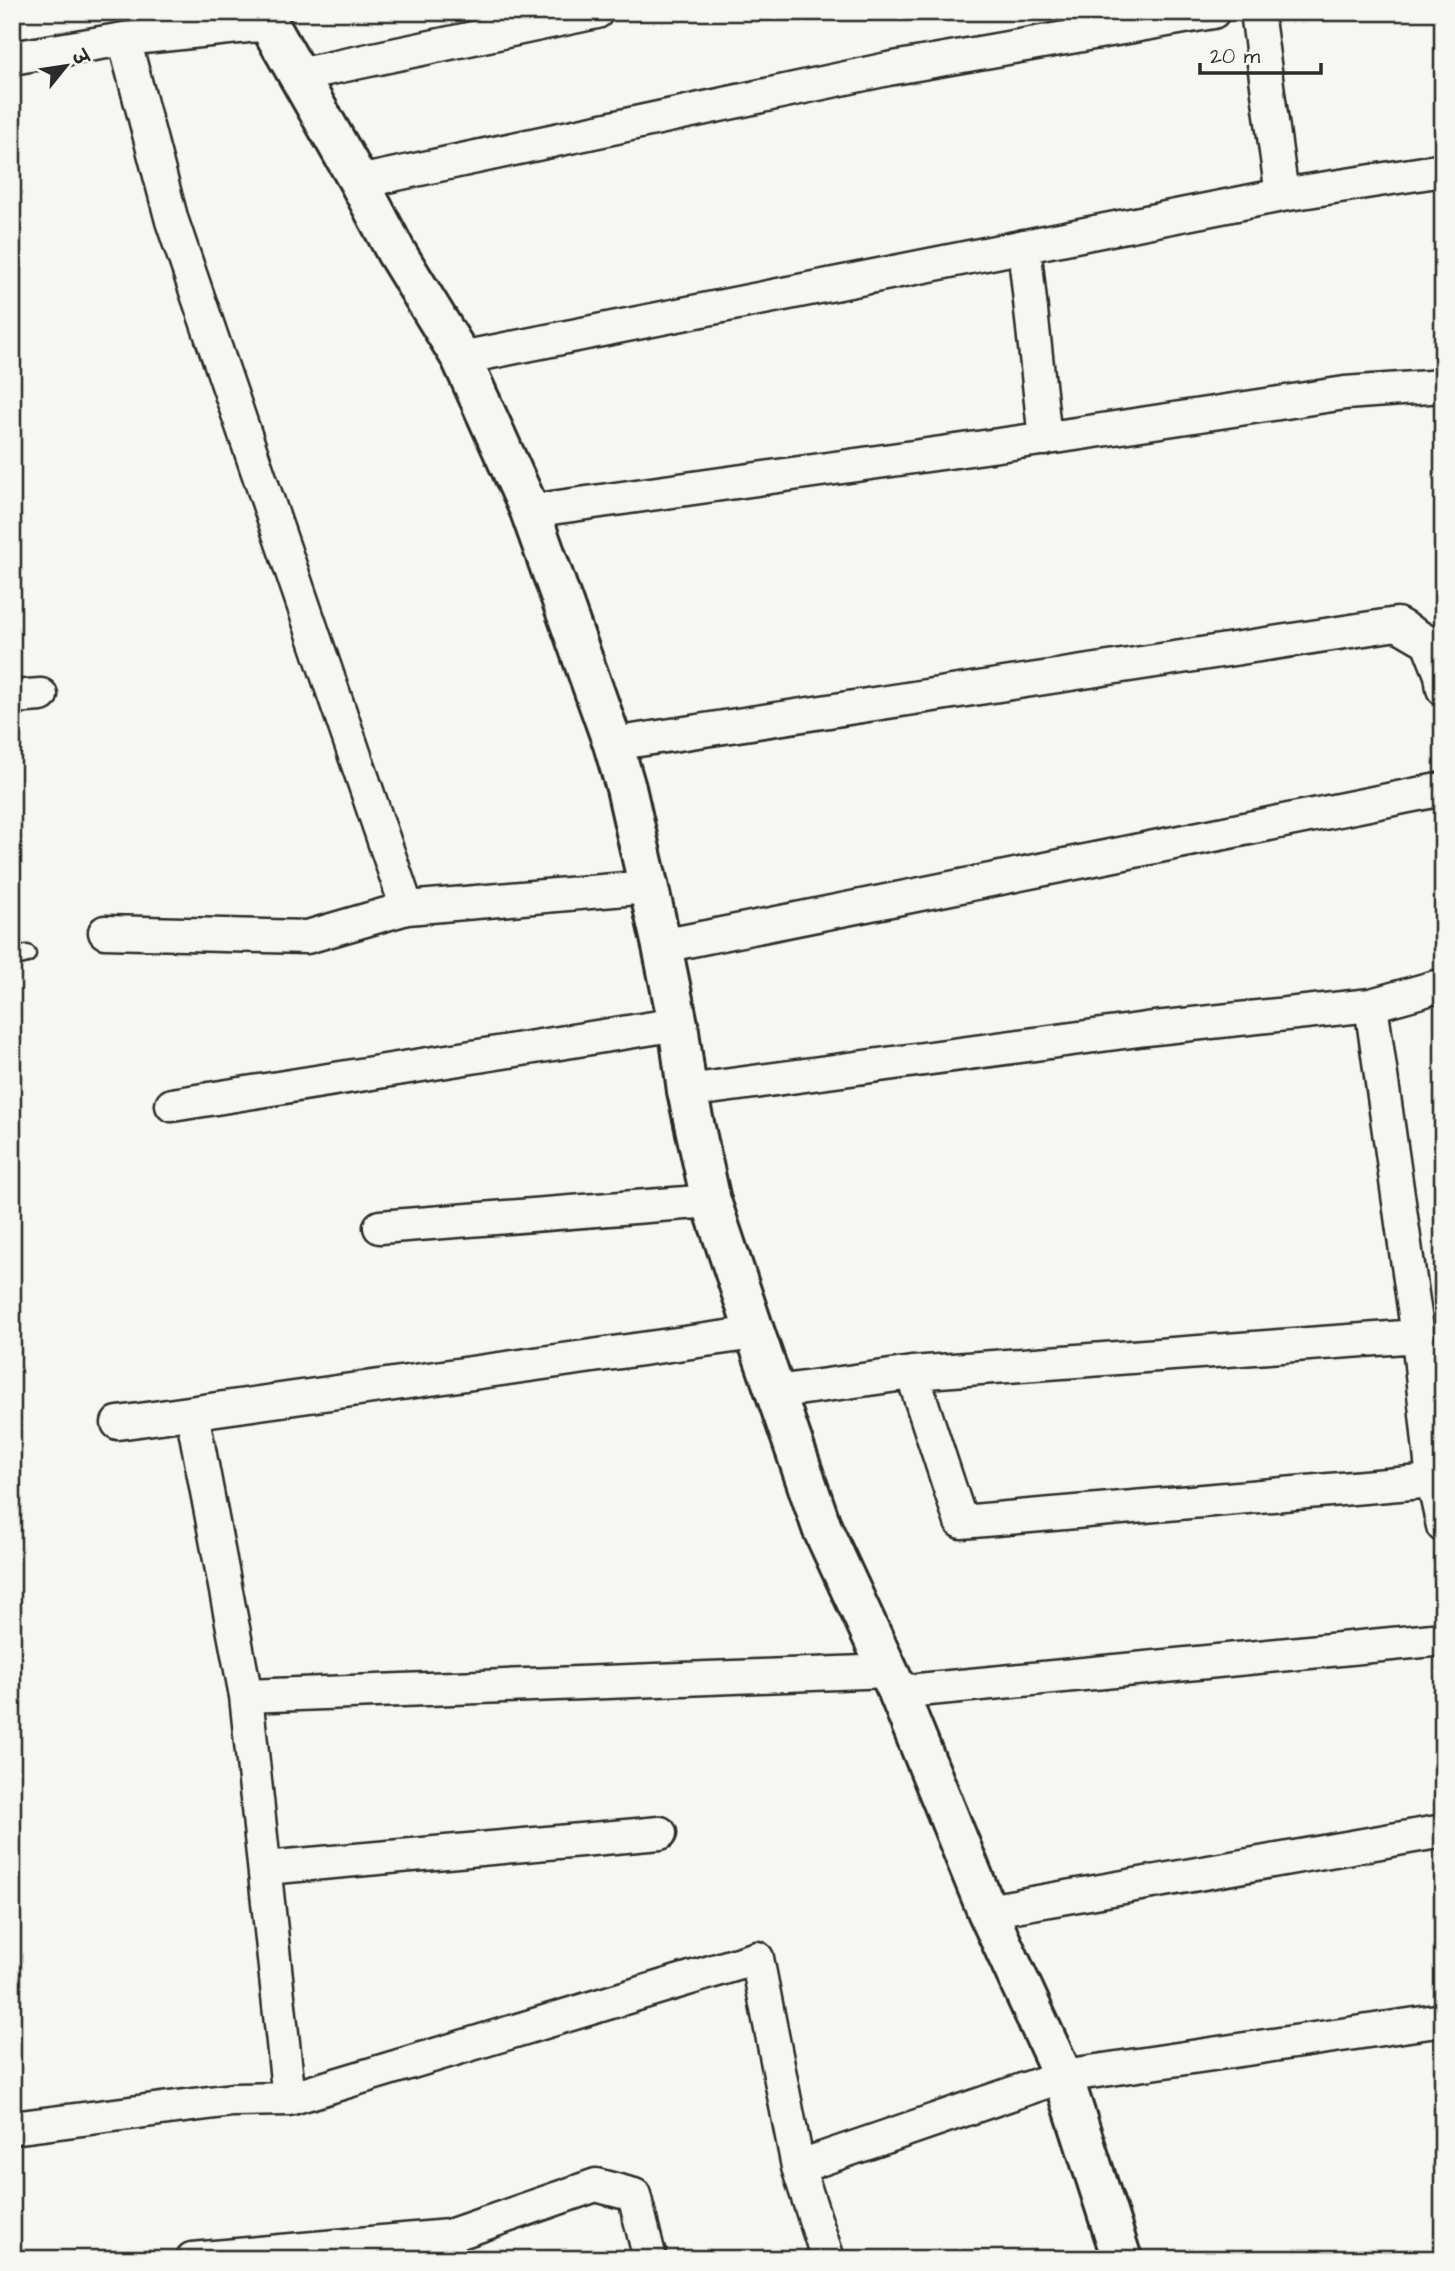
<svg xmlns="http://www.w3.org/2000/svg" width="1455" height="2271" viewBox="0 0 1455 2271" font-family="'Architects Daughter','Playpen Sans Deva',sans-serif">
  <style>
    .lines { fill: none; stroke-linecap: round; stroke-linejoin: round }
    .lane-casing { stroke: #2b2b2b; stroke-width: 21 }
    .street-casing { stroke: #2b2b2b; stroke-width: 37 }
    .secondary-casing { stroke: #2b2b2b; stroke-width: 44 }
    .lane { stroke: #f6f6f2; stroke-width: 16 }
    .street { stroke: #f6f6f2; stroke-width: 32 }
    .secondary { stroke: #f6f6f2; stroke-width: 38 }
  </style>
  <rect width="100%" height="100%" fill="#f6f6f2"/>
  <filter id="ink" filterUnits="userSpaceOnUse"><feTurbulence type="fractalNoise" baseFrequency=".0143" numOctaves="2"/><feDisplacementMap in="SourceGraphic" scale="14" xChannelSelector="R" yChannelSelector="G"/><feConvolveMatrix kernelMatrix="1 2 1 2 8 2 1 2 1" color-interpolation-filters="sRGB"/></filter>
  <g filter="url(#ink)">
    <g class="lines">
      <g class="lane-casing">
        <path id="lane" d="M 12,958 L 27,954"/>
      </g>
      <g class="street-casing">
        <path id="street" d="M 1257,12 L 1282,195
          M 124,39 L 172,221 L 407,908 L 648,887
          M 12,58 L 124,39 L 269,24
          M 298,75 L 597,12
          M 359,182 L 888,69 L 1213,12
          M 1024,246 L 1045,439
          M 461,358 L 1282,195 L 1443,170
          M 530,511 L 1062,436 L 1345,393 L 1443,386
          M 12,697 L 41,695
          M 613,744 L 1397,624 L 1428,642 L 1441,675 L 1443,689
          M 105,932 L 307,937 L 407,908
          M 662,946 L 1443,789
          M 1371,1005 L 1418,1336 L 1433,1481 L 1443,1526
          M 687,1091 L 1146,1029 L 1371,1005 L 1443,985
          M 172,1105 L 678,1024
          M 380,1227 L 711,1201
          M 912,1373 L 961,1522 L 1433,1481
          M 776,1392 L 912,1373 L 1418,1336
          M 192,1413 L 246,1696
          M 118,1423 L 755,1333
          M 898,1692 L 1443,1639
          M 265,1868 L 660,1833
          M 987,1911 L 1443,1831
          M 12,2128 L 232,2100 L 289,2099
          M 798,2167 L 757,1958 L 289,2099 L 246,1696 L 889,1671
          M 192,2259 L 449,2236 L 596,2185 L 634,2195 L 650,2259
          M 828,2259 L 798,2167 L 1063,2076 L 1443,2020"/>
      </g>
      <g class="secondary-casing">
        <path id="secondary" d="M 262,12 L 359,182 L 396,252 L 461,358 L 530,511 L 613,744 L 626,788 L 662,946 L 678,1024 L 687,1091 L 711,1201 L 755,1333 L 822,1528 L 898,1692 L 987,1911 L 1063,2076 L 1122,2259"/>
      </g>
      <use href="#lane" class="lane"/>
      <use href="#street" class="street"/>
      <use href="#secondary" class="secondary"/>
    </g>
  </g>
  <rect width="1455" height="2271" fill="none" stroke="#f6f6f2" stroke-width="42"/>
  <rect x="21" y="21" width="1413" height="2229" fill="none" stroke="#2b2b2b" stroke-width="2.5" filter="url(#ink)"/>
  <g transform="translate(66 66) rotate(60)" stroke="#f6f6f2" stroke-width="5" paint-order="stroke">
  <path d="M0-5L12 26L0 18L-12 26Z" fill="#2b2b2b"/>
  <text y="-10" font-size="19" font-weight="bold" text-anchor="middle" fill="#2b2b2b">उ</text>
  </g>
  <path d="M1200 63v10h121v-10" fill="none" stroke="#2b2b2b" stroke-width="3.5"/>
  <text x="1210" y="63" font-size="21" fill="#2b2b2b" stroke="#f6f6f2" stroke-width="5" paint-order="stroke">20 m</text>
</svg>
